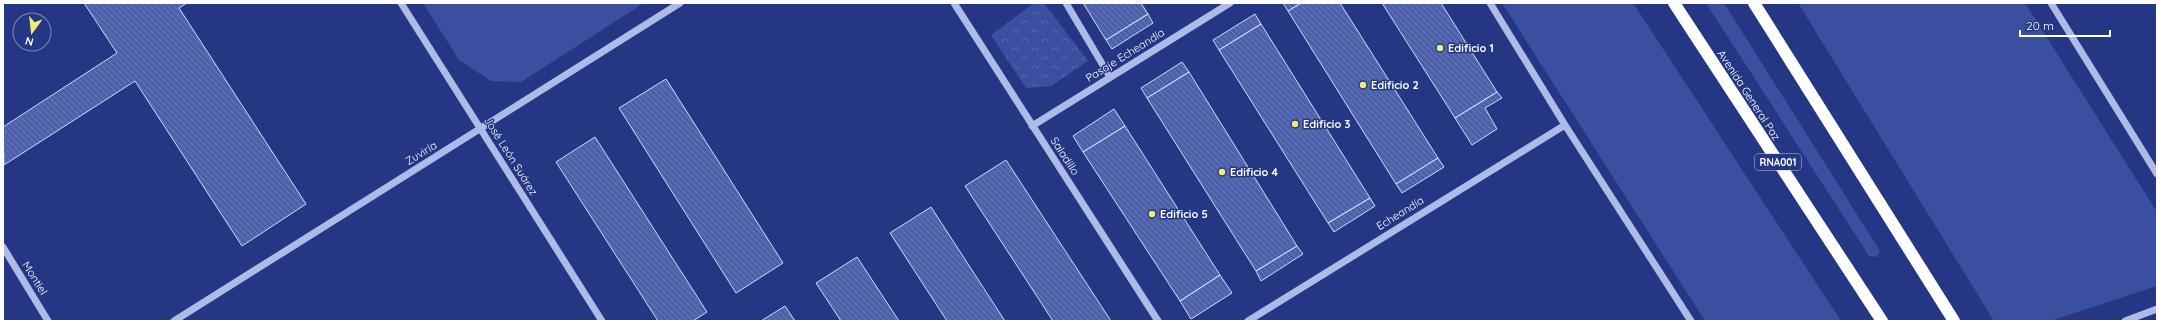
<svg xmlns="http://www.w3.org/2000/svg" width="2160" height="324" viewBox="0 0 2160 324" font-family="Quicksand,sans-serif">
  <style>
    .grass { fill: #3a4fa0 }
    .park { fill: url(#park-crowns) }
    .building { fill: url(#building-back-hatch); stroke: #d2d9f6 }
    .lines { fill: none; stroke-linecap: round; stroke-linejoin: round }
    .minor { stroke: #aebae7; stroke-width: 7 }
    .highway { stroke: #fff; stroke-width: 12 }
    .poi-dot { fill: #f1ec72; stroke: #253784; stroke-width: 1.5 }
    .labels { text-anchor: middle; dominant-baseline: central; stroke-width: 3; stroke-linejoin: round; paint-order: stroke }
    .shield { fill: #253784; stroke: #bec3da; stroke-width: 1 }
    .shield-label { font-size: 10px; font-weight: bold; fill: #fff }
    .poi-label { font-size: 11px; font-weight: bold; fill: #fff; stroke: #253784; text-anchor: start }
    .street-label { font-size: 11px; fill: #fff; stroke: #253784 }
  </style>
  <defs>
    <pattern id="park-crowns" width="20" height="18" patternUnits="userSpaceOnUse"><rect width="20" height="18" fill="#3a4fa0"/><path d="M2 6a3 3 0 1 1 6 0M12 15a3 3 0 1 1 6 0" fill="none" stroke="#5869ae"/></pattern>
    <pattern id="building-back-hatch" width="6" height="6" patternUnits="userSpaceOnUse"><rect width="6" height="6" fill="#4d61ab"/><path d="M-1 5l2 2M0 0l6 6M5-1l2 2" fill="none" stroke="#6879b8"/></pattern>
  </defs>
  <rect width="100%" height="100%" fill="#253784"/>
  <path class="grass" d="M 423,3 L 644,3 L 521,82 L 491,81 L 459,60 Z
    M 1502,3 L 1633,3 L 1841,321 L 1705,321 Z
    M 1706,3 L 1724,3 L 1880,251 L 1877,257 L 1869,256 Z
    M 1798,3 L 2025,3 L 2157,212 L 2157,286 L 2050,321 L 1994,321 Z"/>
  <path class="park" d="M 1034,3 L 1044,3 L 1088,61 L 1051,86 L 1026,88 L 991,35 Z"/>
  <path class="building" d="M 84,3 L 187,3 L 179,8 L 306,204 L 242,246 L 135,81 L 4,165 L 3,127 L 117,53 Z
    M 1083,3 L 1141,3 L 1148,14 L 1106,40 Z
    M 1283,3 L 1301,3 L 1288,11 Z
    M 1301,3 L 1340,3 L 1438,158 L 1396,184 L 1288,11 Z
    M 1382,3 L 1441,3 L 1497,92 L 1455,118 Z
    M 1148,14 L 1153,23 L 1112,49 L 1106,40 Z
    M 1255,14 L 1261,24 L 1219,50 L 1213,40 Z
    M 1261,24 L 1370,198 L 1328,223 L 1219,50 Z
    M 1182,62 L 1189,72 L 1147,98 L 1141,88 Z
    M 1189,72 L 1297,246 L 1256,271 L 1147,98 Z
    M 666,79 L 783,263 L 736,293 L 619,108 Z
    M 1497,92 L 1502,98 L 1485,108 L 1497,129 L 1472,145 L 1455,118 Z
    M 1114,109 L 1125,126 L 1083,152 L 1073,136 Z
    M 1125,126 L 1220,275 L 1180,301 L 1083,152 Z
    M 595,137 L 707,312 L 693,321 L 658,321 L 556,162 Z
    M 1438,158 L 1444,167 L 1402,193 L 1396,184 Z
    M 1006,160 L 1111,321 L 1053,321 L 965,186 Z
    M 1370,198 L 1375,206 L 1334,232 L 1328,223 Z
    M 931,207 L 1005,321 L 947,321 L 890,233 Z
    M 1297,246 L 1303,254 L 1261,281 L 1256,271 Z
    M 857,257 L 899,321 L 841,321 L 816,283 Z
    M 1220,275 L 1232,293 L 1191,319 L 1180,301 Z
    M 785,306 L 795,321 L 761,321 Z"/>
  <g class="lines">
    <path class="minor" d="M 401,3 L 602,321
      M 954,3 L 1158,321
      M 1066,3 L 1110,77
      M 1490,3 L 1565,125 L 1691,321
      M 2051,3 L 2157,174
      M 1032,126 L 1230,3
      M 3,247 L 48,321
      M 174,321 L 680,3
      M 1248,321 L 1565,125
      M 2125,321 L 2157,309"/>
    <path class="highway" d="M 1674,3 L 1882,321
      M 1754,3 L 1954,321"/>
  </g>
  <g class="poi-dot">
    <circle cx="1440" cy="48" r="4"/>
    <circle cx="1363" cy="85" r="4"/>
    <circle cx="1295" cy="124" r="4"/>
    <circle cx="1222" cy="172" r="4"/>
    <circle cx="1152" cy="214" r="4"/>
  </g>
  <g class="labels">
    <rect class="shield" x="1755" y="154" width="46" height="16" rx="3"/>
    <g class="shield-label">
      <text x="1778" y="162">RNA001</text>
    </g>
    <g class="poi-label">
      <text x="1448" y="48">Edificio 1</text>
      <text x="1371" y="85">Edificio 2</text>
      <text x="1303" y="124">Edificio 3</text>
      <text x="1230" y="172">Edificio 4</text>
      <text x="1160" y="214">Edificio 5</text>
    </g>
    <g class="street-label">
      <text transform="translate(1125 55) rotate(-32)">Pasaje Echeandía</text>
      <text transform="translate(1749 95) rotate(57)">Avenida General Paz</text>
      <text transform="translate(421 153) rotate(-32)">Zuviría</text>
      <text transform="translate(511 156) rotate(58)">José León Suárez</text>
      <text transform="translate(1065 156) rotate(57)">Saladillo</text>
      <text transform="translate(1400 213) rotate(-32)">Echeandía</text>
      <text transform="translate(35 278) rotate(58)">Montiel</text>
    </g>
  </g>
  <rect width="2160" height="324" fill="none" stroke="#ffffff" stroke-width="8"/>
  <g transform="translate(32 32) rotate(195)"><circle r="19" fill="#253784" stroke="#7c87b5"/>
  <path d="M0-3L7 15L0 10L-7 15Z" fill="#f1ec72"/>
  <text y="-6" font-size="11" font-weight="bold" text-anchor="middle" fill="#ffffff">N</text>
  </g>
  <path d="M2020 30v6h90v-6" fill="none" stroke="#ffffff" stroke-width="2"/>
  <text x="2026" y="30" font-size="12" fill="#ffffff" stroke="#253784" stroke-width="3" paint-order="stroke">20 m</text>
</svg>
